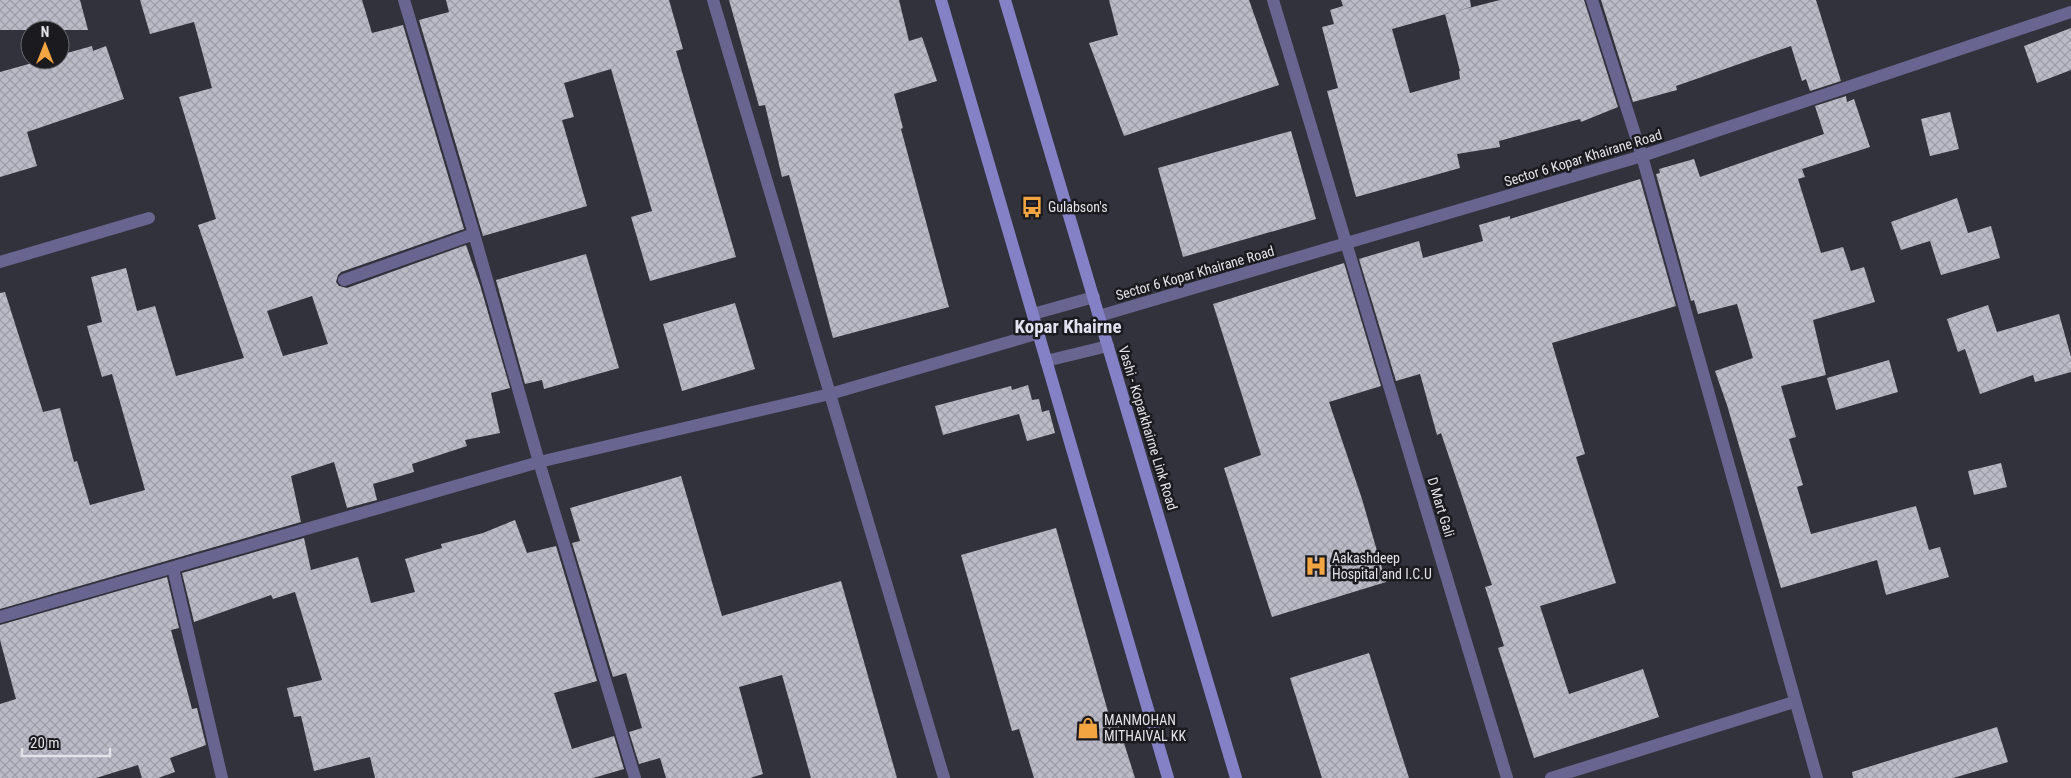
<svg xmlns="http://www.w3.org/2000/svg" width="2071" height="778" viewBox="0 0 2071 778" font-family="'Roboto Condensed',sans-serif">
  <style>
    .building { fill: url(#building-cross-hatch); fill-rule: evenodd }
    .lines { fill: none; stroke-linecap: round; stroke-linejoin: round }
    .street { stroke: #686691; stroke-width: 12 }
    .secondary { stroke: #8581c6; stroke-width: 12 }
    .labels { text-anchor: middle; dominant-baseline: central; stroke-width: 5; stroke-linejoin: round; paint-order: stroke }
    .street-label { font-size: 14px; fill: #e2e2e8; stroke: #1a1a1f }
    .poi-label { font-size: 14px; fill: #e2e2e8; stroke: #1a1a1f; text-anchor: start }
    .district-label { font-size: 19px; font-weight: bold; fill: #e2e2f0; stroke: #1a1a1f }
  </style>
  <defs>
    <pattern id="building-cross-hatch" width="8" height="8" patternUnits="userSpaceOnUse" patternTransform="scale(1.25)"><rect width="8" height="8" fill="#bbbbc8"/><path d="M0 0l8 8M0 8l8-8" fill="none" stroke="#9d9da8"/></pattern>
  </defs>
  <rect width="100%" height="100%" fill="#32323c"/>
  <path class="building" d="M 0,0 L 80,0 L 88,30 L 0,30 Z
    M 140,0 L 362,0 L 372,33 L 403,25 L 464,229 L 341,272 L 338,275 L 336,282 L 339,286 L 347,288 L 466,245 L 480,285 L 510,388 L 491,393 L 500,433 L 465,440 L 467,446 L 412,464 L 414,472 L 373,484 L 377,500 L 347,508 L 334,462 L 291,476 L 301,522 L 0,609 L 0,293 L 5,292 L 43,412 L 60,408 L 74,462 L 77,461 L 90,505 L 145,490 L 112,374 L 102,377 L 87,326 L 102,322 L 91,277 L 126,268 L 137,311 L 155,306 L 176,376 L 244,358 L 198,225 L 216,219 L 179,97 L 212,88 L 194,22 L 150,34 ZM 312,296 L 328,344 L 283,356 L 267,311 Z
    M 446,0 L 669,0 L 683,49 L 676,51 L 736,257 L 650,281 L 631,217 L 652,211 L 611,69 L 564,83 L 574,117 L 562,120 L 587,206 L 483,236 L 419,20 L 449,12 Z
    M 729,0 L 899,0 L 909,41 L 922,37 L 937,81 L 894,94 L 903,128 L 901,129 L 949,307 L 833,338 L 789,175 L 782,177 L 765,105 L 759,106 Z
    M 1109,0 L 1249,0 L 1279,85 L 1124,136 L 1089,43 L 1118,35 Z
    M 1341,0 L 1470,0 L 1471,7 L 1392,29 L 1410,93 L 1460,79 L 1459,71 L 1460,71 L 1445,14 L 1500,0 L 1584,0 L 1618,107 L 1581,122 L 1580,119 L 1499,141 L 1500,147 L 1457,154 L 1460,168 L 1356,197 L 1327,91 L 1338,88 L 1322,27 L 1334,24 L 1330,10 L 1343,6 Z
    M 1601,0 L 1816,0 L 1841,81 L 1810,91 L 1806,79 L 1802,81 L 1791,46 L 1676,86 L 1677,90 L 1633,102 Z
    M 2071,28 L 2071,70 L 2037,83 L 2024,46 Z
    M 92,46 L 93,51 L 106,46 L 124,99 L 27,132 L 37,166 L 0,177 L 0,72 L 43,60 L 60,60 L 60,55 Z
    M 1846,96 L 1847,102 L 1854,99 L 1870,147 L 1802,169 L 1805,177 L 1798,179 L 1821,253 L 1843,247 L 1851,271 L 1864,267 L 1875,302 L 1813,320 L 1826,375 L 1781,386 L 1796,437 L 1789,439 L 1803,485 L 1797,487 L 1811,534 L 1916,506 L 1929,550 L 1940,547 L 1949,577 L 1886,595 L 1877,560 L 1781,588 L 1727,405 L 1715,371 L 1753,358 L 1737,304 L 1698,314 L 1694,300 L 1691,301 L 1656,174 L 1660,173 L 1659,169 L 1694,159 L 1700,177 L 1824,134 L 1815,106 Z
    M 1950,112 L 1959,149 L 1930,156 L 1921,119 Z
    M 1291,131 L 1316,219 L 1183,257 L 1158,168 Z
    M 1640,179 L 1676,306 L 1552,343 L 1585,454 L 1576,457 L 1616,583 L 1540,606 L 1569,694 L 1643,669 L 1659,717 L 1534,758 L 1498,648 L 1504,646 L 1485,587 L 1492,585 L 1441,433 L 1437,435 L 1420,374 L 1396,381 L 1359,259 L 1419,241 L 1423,258 L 1483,241 L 1479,225 L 1510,216 L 1510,219 Z
    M 1957,198 L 1968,233 L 1991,226 L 2000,258 L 1941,275 L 1930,241 L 1901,250 L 1891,222 Z
    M 586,254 L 619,368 L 544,389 L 542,380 L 525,384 L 496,280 Z
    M 1344,263 L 1381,386 L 1329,402 L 1362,499 L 1386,582 L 1272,617 L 1224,468 L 1261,455 L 1213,304 Z
    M 735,303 L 755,369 L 682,391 L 663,324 Z
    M 1988,305 L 1997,332 L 2059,314 L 2071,357 L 2071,372 L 2035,382 L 2033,375 L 1980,394 L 1965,349 L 1958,352 L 1947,319 Z
    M 1889,360 L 1898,392 L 1836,410 L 1827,378 Z
    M 1028,385 L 1032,400 L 1039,399 L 1042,412 L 1049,410 L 1055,433 L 1027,441 L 1019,414 L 943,435 L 935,406 L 1011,386 L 1012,390 Z
    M 2001,463 L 2007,487 L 1974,495 L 1968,471 Z
    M 681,476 L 722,616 L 841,581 L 897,778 L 811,778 L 782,675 L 739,687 L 763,774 L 750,778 L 666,778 L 660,758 L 639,764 L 629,732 L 642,728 L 626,673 L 613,677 L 572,543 L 580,541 L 570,508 Z
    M 515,520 L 527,553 L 556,546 L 597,681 L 554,693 L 572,749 L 614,736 L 624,769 L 593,778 L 375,778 L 370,757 L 314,771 L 301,716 L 294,717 L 287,688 L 322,680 L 295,592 L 273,599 L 271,595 L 194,622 L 182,573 L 304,538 L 311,570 L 358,557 L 371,603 L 415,592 L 405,559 L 442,548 L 441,544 L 483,533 Z
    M 1056,528 L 1112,726 L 1118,724 L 1135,778 L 1034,778 L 1019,729 L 1012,731 L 961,555 Z
    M 167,577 L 179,628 L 171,630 L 192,709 L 197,708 L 206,745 L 170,758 L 175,772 L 158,778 L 142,778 L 138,765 L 96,778 L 0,778 L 0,704 L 16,699 L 0,640 L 0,625 Z
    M 1369,653 L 1409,778 L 1322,778 L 1290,678 Z
    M 1997,727 L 2008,762 L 1953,778 L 1853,778 L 1852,772 Z"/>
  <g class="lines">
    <path class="street" d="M 404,0 L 474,234 L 539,462 L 635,778
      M 713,0 L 944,778
      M 1273,0 L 1507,778
      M 1592,0 L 1642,156 L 1817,778
      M 0,262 L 149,218
      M 344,280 L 474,234
      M 1033,314 L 1094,297
      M 1099,316 L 1642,156 L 2071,12
      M 1046,361 L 1108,346
      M 173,568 L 222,778
      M 0,617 L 539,462 L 830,394 L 1039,333
      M 1551,778 L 1794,702"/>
    <path class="secondary" d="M 941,0 L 1168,778
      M 1005,0 L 1236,778"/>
  </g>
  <defs>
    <g id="bus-bare" transform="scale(1.725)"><path d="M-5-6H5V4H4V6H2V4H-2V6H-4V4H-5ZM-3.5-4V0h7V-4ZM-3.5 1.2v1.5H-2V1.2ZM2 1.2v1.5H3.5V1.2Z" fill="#f2a541" stroke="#1a1a1f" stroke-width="2.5" paint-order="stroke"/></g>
    <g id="hospital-bare" transform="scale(1.725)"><path d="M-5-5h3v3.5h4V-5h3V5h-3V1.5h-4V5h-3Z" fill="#f2a541" stroke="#1a1a1f" stroke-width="2.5" paint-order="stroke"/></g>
    <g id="shop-bare" transform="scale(1.725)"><path d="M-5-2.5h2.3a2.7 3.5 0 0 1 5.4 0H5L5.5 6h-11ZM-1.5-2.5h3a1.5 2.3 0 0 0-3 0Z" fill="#f2a541" stroke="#1a1a1f" stroke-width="2.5" paint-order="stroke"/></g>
  </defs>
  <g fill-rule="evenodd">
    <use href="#bus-bare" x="1032" y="207"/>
    <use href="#hospital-bare" x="1316" y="566"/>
    <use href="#shop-bare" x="1088" y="728"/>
  </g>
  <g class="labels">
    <g class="street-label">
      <text transform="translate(1583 158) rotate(-17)">Sector 6 Kopar Khairane Road</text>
      <text transform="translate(1195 273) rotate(-16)">Sector 6 Kopar Khairane Road</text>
      <text transform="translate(1148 428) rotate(73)">Vashi - Koparkhairne Link Road</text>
      <text transform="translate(1441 507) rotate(73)">D Mart Gali</text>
    </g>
    <g class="poi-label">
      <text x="1048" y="207">Gulabson's</text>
      <text x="1332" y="558">Aakashdeep<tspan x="1332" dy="16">Hospital and I.C.U</tspan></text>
      <text x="1104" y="720">MANMOHAN<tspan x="1104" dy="16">MITHAIVAL KK</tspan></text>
    </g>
    <g class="district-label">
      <text x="1068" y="326">Kopar Khairne</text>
    </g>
  </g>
  <g transform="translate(45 45)"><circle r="24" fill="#1a1a1f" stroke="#6a6a6f"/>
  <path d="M0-4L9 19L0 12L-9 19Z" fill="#f2a541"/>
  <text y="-8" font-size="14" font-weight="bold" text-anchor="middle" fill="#e2e2e8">N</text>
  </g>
  <path d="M22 748v8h88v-8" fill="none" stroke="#e2e2e8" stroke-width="2.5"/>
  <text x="30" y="748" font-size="15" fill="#e2e2e8" stroke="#1a1a1f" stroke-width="4" paint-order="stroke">20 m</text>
</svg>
